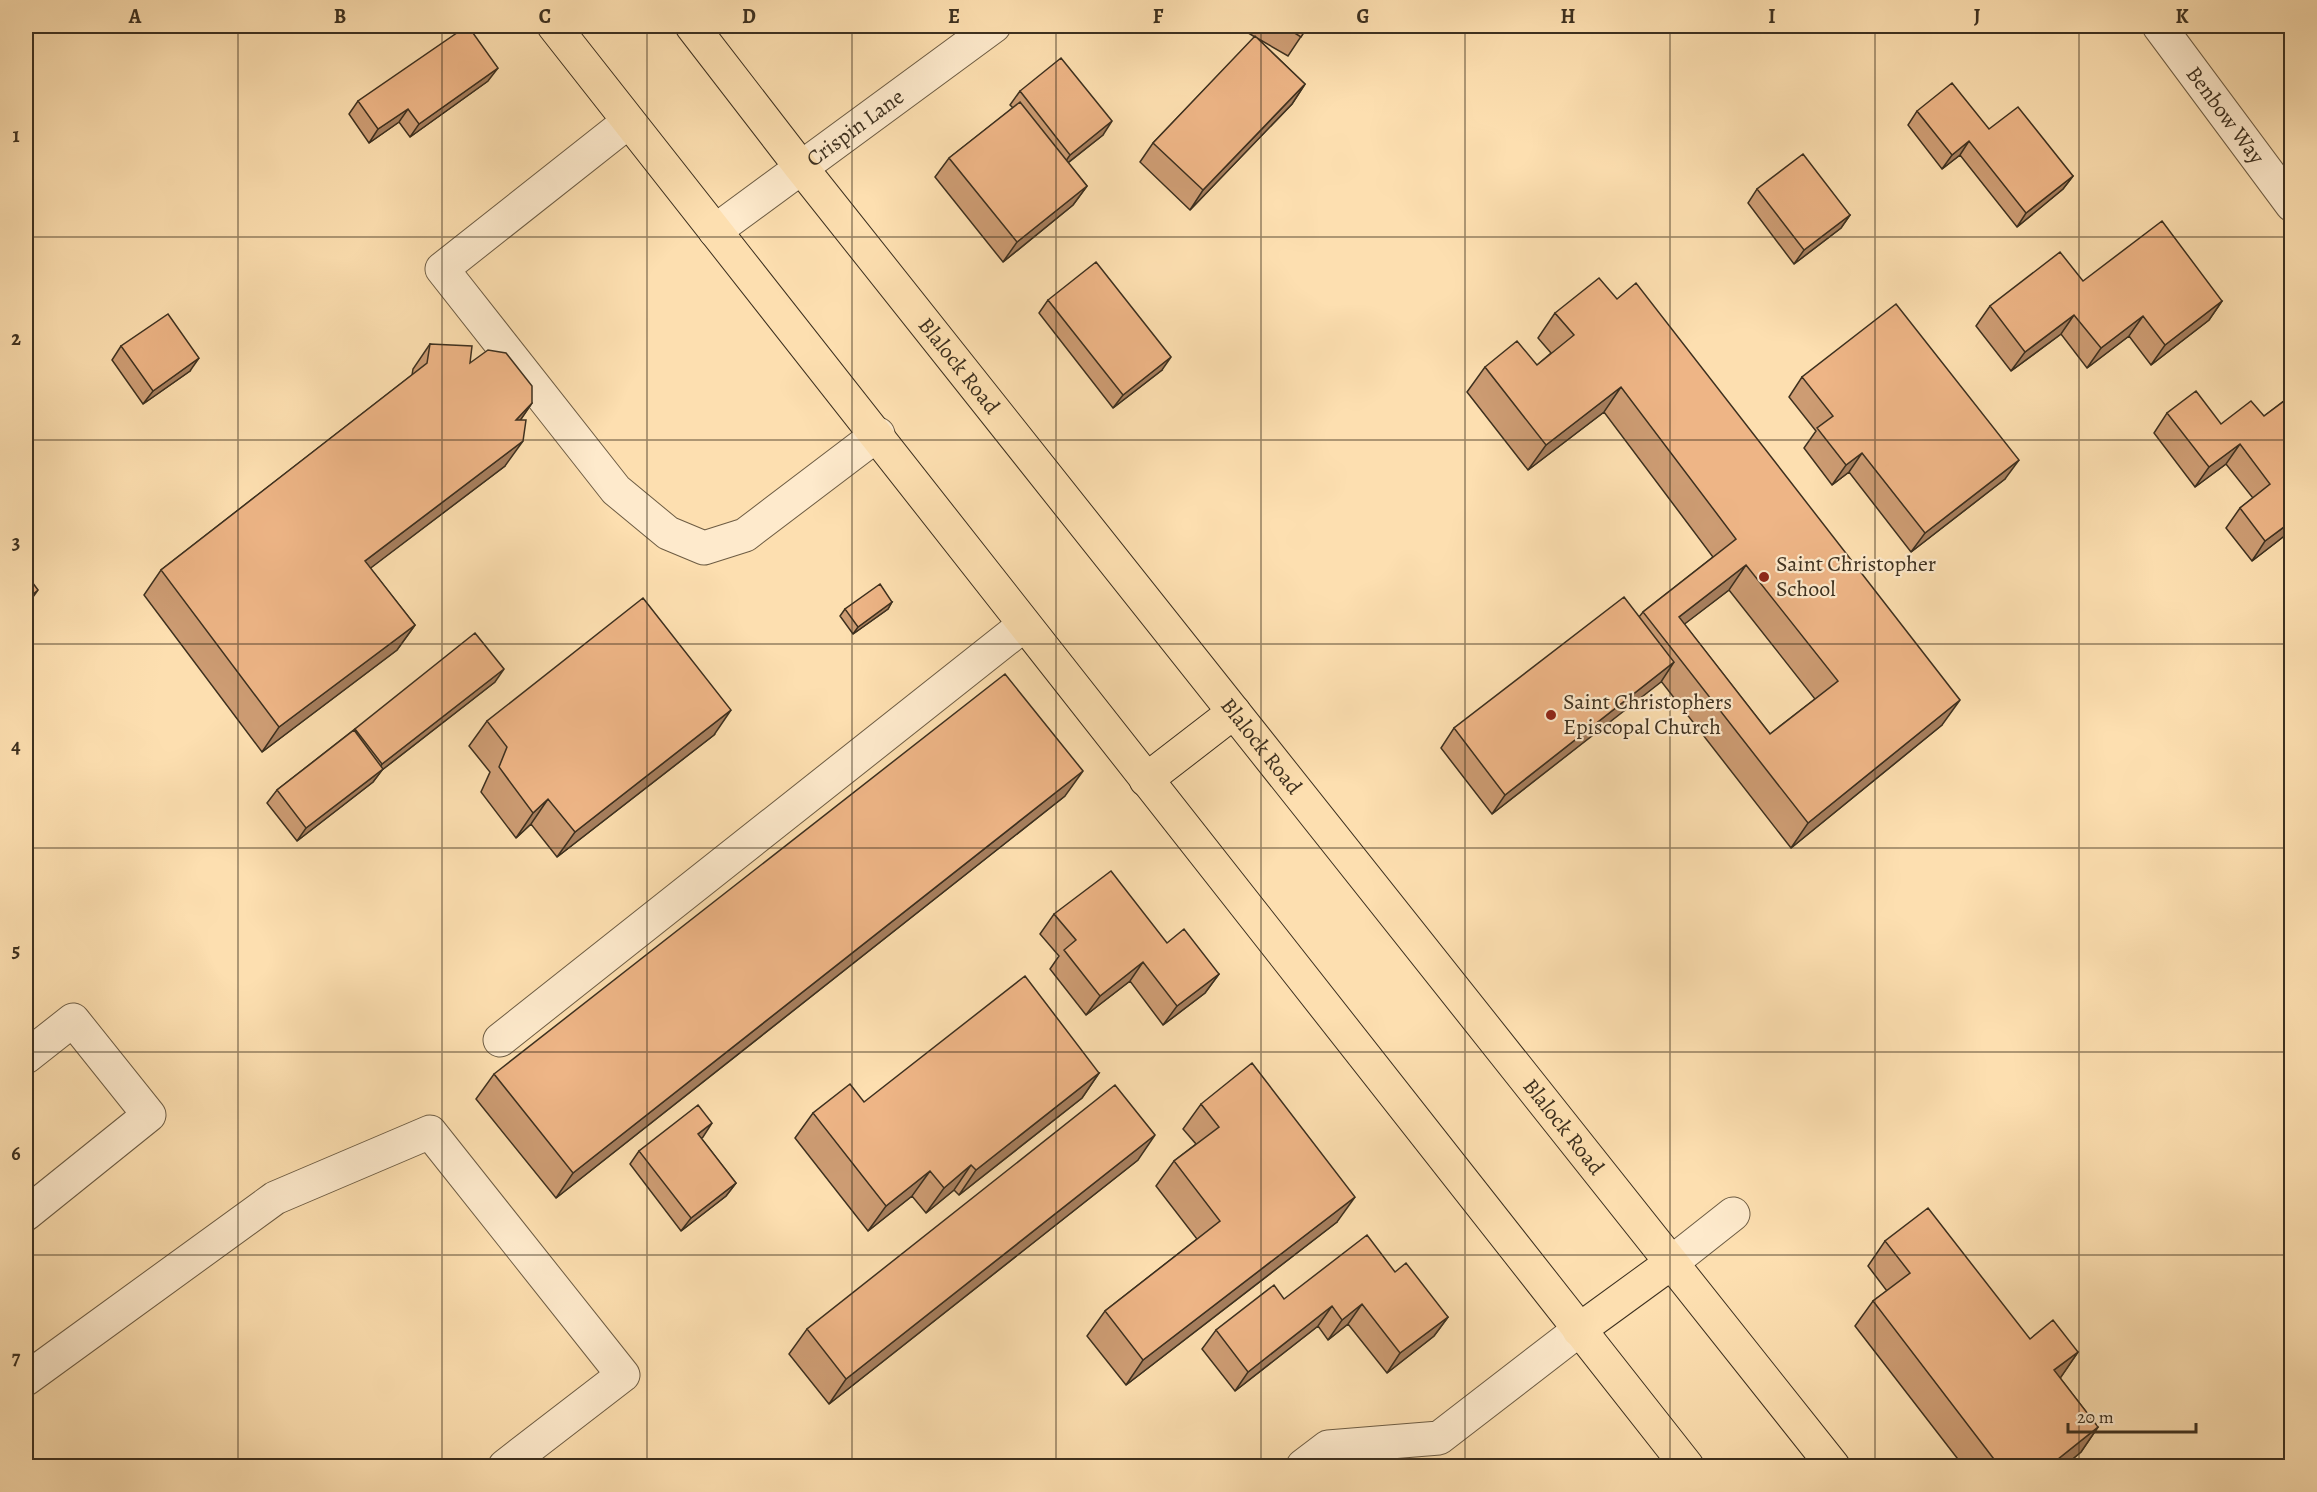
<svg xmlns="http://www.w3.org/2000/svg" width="2317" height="1492" viewBox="0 0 2317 1492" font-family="Alegreya,serif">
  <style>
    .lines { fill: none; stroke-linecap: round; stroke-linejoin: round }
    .minor-casing { stroke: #6d5c43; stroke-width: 35 }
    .major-casing { stroke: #3d301f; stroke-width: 35 }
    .minor { stroke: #feeacc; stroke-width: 33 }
    .major { stroke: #fddfb0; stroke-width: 33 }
    .wall { fill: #cd9c73; stroke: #3d301f; stroke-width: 1.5; fill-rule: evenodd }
    .shaded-wall { fill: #a77f5e; stroke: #3d301f; stroke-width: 1.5 }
    .building { fill: #eeb586; stroke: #3d301f; stroke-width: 1.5; fill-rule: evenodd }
    .grid { fill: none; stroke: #3d301f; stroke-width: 1.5; stroke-opacity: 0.55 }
    .poi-dot { fill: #8f2418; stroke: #feeacc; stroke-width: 2 }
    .labels { text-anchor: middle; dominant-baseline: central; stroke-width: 4.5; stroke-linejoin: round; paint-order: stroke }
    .street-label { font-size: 22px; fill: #3d301f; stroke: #feeacc }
    .poi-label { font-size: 22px; fill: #3d301f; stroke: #feeacc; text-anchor: start }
    .neatline { fill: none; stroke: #3d301f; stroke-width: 2 }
    .grid-label { font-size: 20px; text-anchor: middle; font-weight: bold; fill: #3d301f }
  </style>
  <rect width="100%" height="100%" fill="#fddfb0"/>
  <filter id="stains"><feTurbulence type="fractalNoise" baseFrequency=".00333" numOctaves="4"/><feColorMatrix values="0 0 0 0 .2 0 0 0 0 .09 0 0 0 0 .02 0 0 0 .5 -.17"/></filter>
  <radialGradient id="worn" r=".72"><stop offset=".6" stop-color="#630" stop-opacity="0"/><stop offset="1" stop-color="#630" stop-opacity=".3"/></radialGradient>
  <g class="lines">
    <g class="minor-casing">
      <g id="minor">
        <path id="s1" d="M 2159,26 L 2292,205"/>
        <path d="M 628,122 L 442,269 L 616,490 L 668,533 L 704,548 L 745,535 L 878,434"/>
        <path id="s2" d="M 715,231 L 994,26"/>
        <path d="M 500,1040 L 1024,625"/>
        <path d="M 26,1057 L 73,1020 L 149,1115 L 26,1214"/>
        <path d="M 1671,1263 L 1733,1214"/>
        <path d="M 26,1379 L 275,1198 L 430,1132 L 623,1375 L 505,1466"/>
        <path d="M 1303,1466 L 1328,1447 L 1439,1438 L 1579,1330"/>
      </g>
    </g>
    <g class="major-casing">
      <g id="major">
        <path d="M 554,26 L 1687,1466"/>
        <path id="s3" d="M 692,26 L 800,166 L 1833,1466"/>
        <path d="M 1146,780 L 1234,712"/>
        <path d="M 1579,1330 L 1671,1263"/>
      </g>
    </g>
    <use href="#minor" class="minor"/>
    <use href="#major" class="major"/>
  </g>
  <path class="wall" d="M 1241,26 L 1308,26 L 1288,56 L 1257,38 L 1305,84 L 1292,104 L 1190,210 L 1140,162 L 1153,143 L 1255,37 L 1240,28 Z
    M 488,81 L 410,137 L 399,122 L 369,143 L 349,114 L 358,101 Z
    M 1020,91 L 1103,135 L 1068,163 L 1087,186 L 1073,205 L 1003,262 L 935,177 L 949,158 L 1013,108 L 1010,105 Z
    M 1917,111 L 1989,129 L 2073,176 L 2063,189 L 2017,227 L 1960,155 L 1942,169 L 1908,125 Z
    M 1757,189 L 1850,215 L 1841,228 L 1794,264 L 1748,203 Z
    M 2083,281 L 2222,301 L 2209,320 L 2151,365 L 2129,336 L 2087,368 L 2061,334 L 2011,371 L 1976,326 L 1990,306 Z
    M 1048,300 L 1162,370 L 1113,408 L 1039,313 Z
    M 1555,313 L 1942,725 L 1791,848 L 1661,681 L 1492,814 L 1441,748 L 1454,728 L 1639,617 L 1643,612 L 1713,557 L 1604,412 L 1528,470 L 1467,392 L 1485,367 L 1537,365 L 1551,353 L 1538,338 ZM 1729,590 L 1815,699 L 1770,734 L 1684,624 Z
    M 430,344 L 470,363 L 532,403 L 520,420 L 505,466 L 370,568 L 415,625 L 397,650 L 262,752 L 144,595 L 161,570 L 412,375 L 413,369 Z
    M 121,346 L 190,371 L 143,404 L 112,360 Z
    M 1802,377 L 2005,479 L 1911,552 L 1849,472 L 1832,485 L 1804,448 L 1816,431 L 1789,397 Z
    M 2292,395 L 2292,530 L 2252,561 L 2226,528 L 2240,508 L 2253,498 L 2226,464 L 2195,487 L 2154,433 L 2167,413 L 2221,424 L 2264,416 Z
    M 892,602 L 888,609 L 853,634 L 840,616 L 845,609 Z
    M 495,682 L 382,770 L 373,782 L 297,841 L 267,803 L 277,790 L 355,729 Z
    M 487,721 L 714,735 L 557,857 L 531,824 L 516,838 L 481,792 L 490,772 L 469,746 Z
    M 1065,796 L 556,1198 L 476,1099 L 494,1074 Z
    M 1054,914 L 1167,943 L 1219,974 L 1205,993 L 1163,1025 L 1130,981 L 1086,1015 L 1050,969 L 1059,956 L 1040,934 Z
    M 1099,1073 L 1082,1098 L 959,1195 L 954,1190 L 926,1213 L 912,1196 L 868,1231 L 795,1138 L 813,1113 L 864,1102 Z
    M 1201,1104 L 1337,1222 L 1126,1385 L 1087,1336 L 1105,1311 L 1197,1239 L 1156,1186 L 1174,1161 L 1196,1144 L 1183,1129 Z
    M 703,1137 L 701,1138 L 736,1183 L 726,1196 L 681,1231 L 630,1164 L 639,1151 Z
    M 1138,1160 L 829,1404 L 789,1354 L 807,1329 Z
    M 1885,1241 L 2030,1339 L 2078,1352 L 2060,1378 L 2098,1427 L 2081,1452 L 2063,1467 L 1964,1467 L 1855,1326 L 1873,1301 L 1887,1291 L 1868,1266 Z
    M 1395,1272 L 1448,1317 L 1434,1336 L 1387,1373 L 1348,1324 L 1328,1340 L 1318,1326 L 1235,1391 L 1202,1349 L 1216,1330 L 1284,1299 Z"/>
  <path class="shaded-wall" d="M 498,68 L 488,81 L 410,137 L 419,124 Z
    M 1305,84 L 1292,104 L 1190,210 L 1203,190 Z
    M 408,109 L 399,122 L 369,143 L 378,129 Z
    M 1112,121 L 1103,135 L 1061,168 L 1070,155 Z
    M 1969,141 L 1960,155 L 1942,169 L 1952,155 Z
    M 2073,176 L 2063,189 L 2017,227 L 2026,213 Z
    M 1087,186 L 1073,205 L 1003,262 L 1017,242 Z
    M 1850,215 L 1841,228 L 1794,264 L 1804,250 Z
    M 2222,301 L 2209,320 L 2151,365 L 2165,345 Z
    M 2074,315 L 2061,334 L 2011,371 L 2025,352 Z
    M 2143,316 L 2129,336 L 2087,368 L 2101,348 Z
    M 1171,357 L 1162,370 L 1113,408 L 1123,395 Z
    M 199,358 L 190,371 L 143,404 L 153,391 Z
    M 1621,387 L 1604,412 L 1528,470 L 1546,445 Z
    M 532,403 L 515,428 L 516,420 Z
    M 523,441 L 505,466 L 347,586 L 365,561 Z
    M 2240,444 L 2226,464 L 2195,487 L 2209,467 Z
    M 1862,453 L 1849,472 L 1832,485 L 1846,465 Z
    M 2019,460 L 2005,479 L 1911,552 L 1925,533 Z
    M 2292,521 L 2292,530 L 2252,561 L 2265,541 Z
    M 1746,565 L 1729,590 L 1665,639 L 1679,617 Z
    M 38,590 L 33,597 L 26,603 L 26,600 Z
    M 892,602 L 888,609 L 853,634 L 858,627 Z
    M 415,625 L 397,650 L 262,752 L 279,727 Z
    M 1674,662 L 1661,682 L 1492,814 L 1505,795 Z
    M 504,669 L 495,682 L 382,770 L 373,782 L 297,841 L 306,828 L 374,776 L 382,764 Z
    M 1960,700 L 1942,725 L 1791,848 L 1808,823 Z
    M 731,710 L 714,735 L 557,857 L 575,832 Z
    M 1083,771 L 1065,796 L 556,1198 L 573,1173 Z
    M 548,799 L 531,824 L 516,838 L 533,813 Z
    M 1143,962 L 1130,981 L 1086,1015 L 1100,996 Z
    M 1219,974 L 1205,993 L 1163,1025 L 1177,1006 Z
    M 1099,1073 L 1082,1098 L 959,1195 L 976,1170 Z
    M 712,1123 L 703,1137 L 688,1148 L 698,1134 Z
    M 1155,1135 L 1138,1160 L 829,1404 L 846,1379 Z
    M 971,1165 L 954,1190 L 926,1213 L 944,1188 Z
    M 930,1171 L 912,1196 L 868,1231 L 886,1206 Z
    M 736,1183 L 726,1196 L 681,1231 L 691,1218 Z
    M 1355,1197 L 1337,1222 L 1126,1385 L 1143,1360 Z
    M 1362,1304 L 1348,1324 L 1328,1340 L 1342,1320 Z
    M 1332,1306 L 1318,1326 L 1235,1391 L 1248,1372 Z
    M 1448,1317 L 1434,1336 L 1387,1373 L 1400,1353 Z
    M 2078,1352 L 2061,1377 L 2036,1395 L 2054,1370 Z
    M 2098,1427 L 2081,1452 L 2063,1467 L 2048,1467 Z"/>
  <path class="building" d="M 467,26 L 468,26 L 498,68 L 419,124 L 408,109 L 378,129 L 358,101 Z
    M 1283,26 L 1308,26 L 1301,37 Z
    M 1255,36 L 1305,84 L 1203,190 L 1153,143 Z
    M 1061,58 L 1112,121 L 1070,155 L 1020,91 Z
    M 1952,83 L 1989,129 L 2018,107 L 2073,176 L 2026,213 L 1969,141 L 1952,155 L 1917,111 Z
    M 1020,102 L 1087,186 L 1017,242 L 949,158 Z
    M 1803,154 L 1850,215 L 1804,250 L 1757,189 Z
    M 2162,221 L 2222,301 L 2165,345 L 2143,316 L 2101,348 L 2074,315 L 2025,352 L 1990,306 L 2060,252 L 2083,281 Z
    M 1096,262 L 1171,357 L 1123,395 L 1048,300 Z
    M 1599,278 L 1617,299 L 1636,283 L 1960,700 L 1808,823 L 1643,612 L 1736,539 L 1621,387 L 1546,445 L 1485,367 L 1517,341 L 1537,365 L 1574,335 L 1555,313 ZM 1746,565 L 1838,681 L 1770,734 L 1679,617 Z
    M 1896,304 L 2019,460 L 1925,533 L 1862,453 L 1846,465 L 1817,428 L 1833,416 L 1802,377 Z
    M 168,314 L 199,358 L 153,391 L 121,346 Z
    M 430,344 L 472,346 L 470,363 L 488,350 L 506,353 L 532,386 L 532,403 L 516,420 L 526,420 L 523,441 L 365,561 L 415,625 L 279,727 L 161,570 L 427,363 Z
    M 2196,391 L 2221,424 L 2251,401 L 2264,416 L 2292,395 L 2292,521 L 2265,541 L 2240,508 L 2270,484 L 2240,444 L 2209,467 L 2167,413 Z
    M 26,574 L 38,590 L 26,600 Z
    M 880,584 L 892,602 L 858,627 L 845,609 Z
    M 1624,597 L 1674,662 L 1505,795 L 1454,728 Z
    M 643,598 L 731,710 L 575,832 L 548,799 L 533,813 L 499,767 L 507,747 L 487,721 Z
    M 475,633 L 504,669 L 382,764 L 355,729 Z
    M 1005,674 L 1083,771 L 573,1173 L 494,1074 Z
    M 354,730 L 383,769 L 306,828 L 277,790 Z
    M 1111,871 L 1167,943 L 1184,929 L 1219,974 L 1177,1006 L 1143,962 L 1100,996 L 1064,950 L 1076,940 L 1054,914 Z
    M 1025,976 L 1099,1073 L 976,1170 L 971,1165 L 944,1188 L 930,1171 L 886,1206 L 813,1113 L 850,1084 L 864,1102 Z
    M 1252,1063 L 1355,1197 L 1143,1360 L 1105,1311 L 1220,1221 L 1174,1161 L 1219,1127 L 1201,1104 Z
    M 1115,1085 L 1155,1135 L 846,1379 L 807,1329 Z
    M 698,1105 L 712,1123 L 698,1134 L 736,1183 L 691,1218 L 639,1151 Z
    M 1928,1208 L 2030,1339 L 2053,1320 L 2078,1352 L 2054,1370 L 2098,1427 L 2048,1467 L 2000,1467 L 1873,1301 L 1910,1273 L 1885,1241 Z
    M 1367,1235 L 1395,1272 L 1406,1263 L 1448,1317 L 1400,1353 L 1362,1304 L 1342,1320 L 1332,1306 L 1248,1372 L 1216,1330 L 1274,1285 L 1284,1299 Z"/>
  <path class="grid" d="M 238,26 L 238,1466M 442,26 L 442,1466M 647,26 L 647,1466M 852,26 L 852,1466M 1056,26 L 1056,1466M 1261,26 L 1261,1466M 1465,26 L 1465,1466M 1670,26 L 1670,1466M 1875,26 L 1875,1466M 2079,26 L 2079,1466M 26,237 L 2292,237M 26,440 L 2292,440M 26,644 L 2292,644M 26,848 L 2292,848M 26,1052 L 2292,1052M 26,1255 L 2292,1255"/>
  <g class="poi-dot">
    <circle cx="1764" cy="577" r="6"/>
    <circle cx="1551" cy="715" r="6"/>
  </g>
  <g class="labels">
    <g class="street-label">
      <text stroke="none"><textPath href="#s1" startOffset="111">Benbow Way</textPath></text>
      <text stroke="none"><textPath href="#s2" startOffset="174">Crispin Lane</textPath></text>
      <text stroke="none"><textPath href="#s3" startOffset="432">Blalock Road</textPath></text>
      <text stroke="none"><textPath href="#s3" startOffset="918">Blalock Road</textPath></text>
      <text stroke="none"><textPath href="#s3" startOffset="1404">Blalock Road</textPath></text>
    </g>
    <g class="poi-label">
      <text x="1776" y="564">Saint Christopher<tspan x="1776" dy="25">School</tspan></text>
      <text x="1563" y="702">Saint Christophers<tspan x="1563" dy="25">Episcopal Church</tspan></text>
    </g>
  </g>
  <rect width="2317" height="1492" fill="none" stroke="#fddfb0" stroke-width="66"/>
  <path d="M2068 1423v9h128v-9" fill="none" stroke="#3d301f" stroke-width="3"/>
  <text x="2077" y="1423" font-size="18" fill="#3d301f" stroke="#feeacc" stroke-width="4.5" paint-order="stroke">20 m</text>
  <rect x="33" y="33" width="2251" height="1426" class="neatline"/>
  <g class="grid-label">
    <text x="135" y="23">A</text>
    <text x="340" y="23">B</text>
    <text x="545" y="23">C</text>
    <text x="749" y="23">D</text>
    <text x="954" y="23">E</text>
    <text x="1158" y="23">F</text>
    <text x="1363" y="23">G</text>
    <text x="1568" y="23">H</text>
    <text x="1772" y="23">I</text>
    <text x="1977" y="23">J</text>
    <text x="2182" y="23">K</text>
    <text x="16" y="142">1</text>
    <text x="16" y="345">2</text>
    <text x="16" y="549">3</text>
    <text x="16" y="753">4</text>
    <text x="16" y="957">5</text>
    <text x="16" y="1160">6</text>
    <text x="16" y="1364">7</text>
  </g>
  <rect width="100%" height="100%" filter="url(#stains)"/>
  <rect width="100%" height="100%" fill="url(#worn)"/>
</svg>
